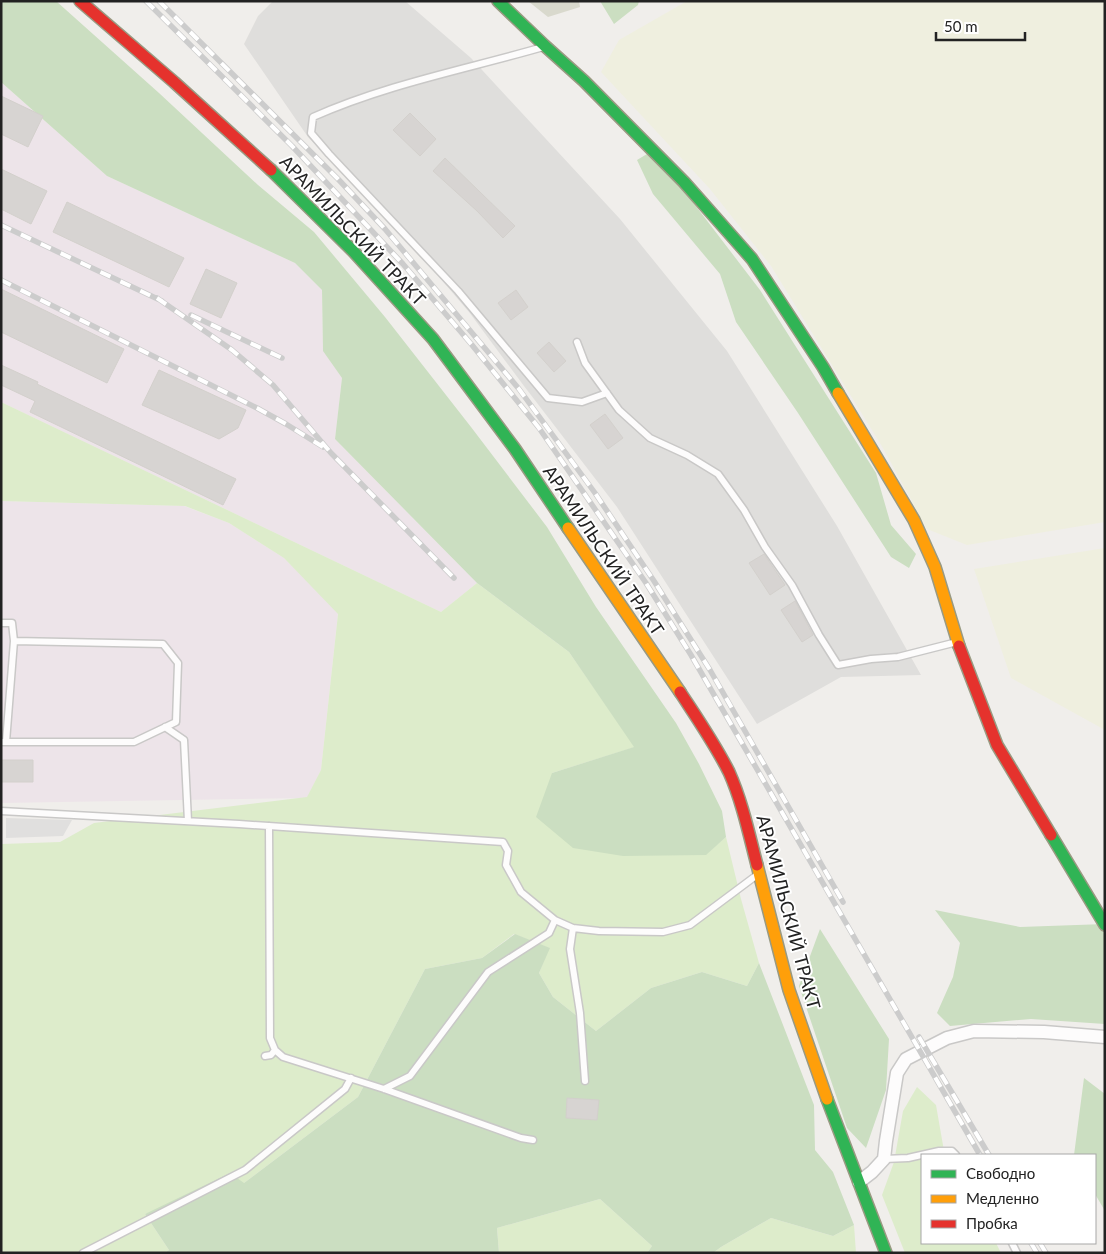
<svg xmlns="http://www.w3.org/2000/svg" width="1106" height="1254" viewBox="0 0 1106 1254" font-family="Lato,sans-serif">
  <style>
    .residential { fill: #dfdedc }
    .industrial { fill: #ede4e9 }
    .construction { fill: #d9d9cd }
    .farmland { fill: #efefdf }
    .grass { fill: #ddeccb }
    .forest { fill: #cbdec1 }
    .parking { fill: #e0dfde }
    .building { fill: #d7d4d2; stroke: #d3d0cc }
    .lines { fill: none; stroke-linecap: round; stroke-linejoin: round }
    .lane-casing { stroke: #c9c8c7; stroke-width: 9 }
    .street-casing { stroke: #c9c8c7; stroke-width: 15 }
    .fast-casing { stroke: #999a82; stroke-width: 14 }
    .slow-casing { stroke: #999a82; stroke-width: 14 }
    .jam-casing { stroke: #999a82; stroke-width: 14 }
    .lane { stroke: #fdfcfc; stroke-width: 6 }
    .street { stroke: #fdfcfc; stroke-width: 12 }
    .fast { stroke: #30b455; stroke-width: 11 }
    .slow { stroke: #ff9f0a; stroke-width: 11 }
    .jam { stroke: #e5322d; stroke-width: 11 }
    .rail-casing { stroke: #ccc; stroke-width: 5.5 }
    .rail { stroke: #fff; stroke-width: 4; stroke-dasharray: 11; stroke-linecap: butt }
    .labels { text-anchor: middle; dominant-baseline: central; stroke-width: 4; stroke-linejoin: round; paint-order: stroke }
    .street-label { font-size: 18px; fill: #222; stroke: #fff }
  </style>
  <rect width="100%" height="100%" fill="#f0eeeb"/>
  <path class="residential" d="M 273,1 L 405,1 L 471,58 L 620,219 L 727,351 L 837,526 L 921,675 L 841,677 L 757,724 L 617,507 L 524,386 L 469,312 L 405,237 L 308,137 L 244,44 L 258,16 Z"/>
  <path class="industrial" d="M 1,82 L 107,176 L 295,263 L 322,290 L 323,350 L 342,378 L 335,439 L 477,583 L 441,612 L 1,402 Z
    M 1,501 L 184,506 L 229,523 L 284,558 L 338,613 L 321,770 L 307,798 L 1,803 Z"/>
  <path class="construction" d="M 528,1 L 579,1 L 580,7 L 548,17 Z"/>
  <path class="farmland" d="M 687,1 L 1105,1 L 1105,522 L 967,545 L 927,529 L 883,448 L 771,266 L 710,189 L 601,72 L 619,40 Z
    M 1105,548 L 1105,730 L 1011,678 L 974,569 Z"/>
  <path class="grass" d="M 1,402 L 441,612 L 477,583 L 569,652 L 635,747 L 552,773 L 706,854 L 726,837 L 741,899 L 759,963 L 747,986 L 702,972 L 651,988 L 596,1031 L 553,997 L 539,973 L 549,948 L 514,934 L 482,958 L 425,969 L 358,1097 L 244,1183 L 145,1214 L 169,1250 L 165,1253 L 1,1253 L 2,844 L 60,842 L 94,823 L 307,797 L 321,770 L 338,614 L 284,558 L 229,523 L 185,506 L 1,501 Z
    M 917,1087 L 936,1105 L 944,1151 L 946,1155 L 922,1155 L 922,1243 L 996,1243 L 1001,1253 L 905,1253 L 882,1195 L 894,1162 L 903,1111 Z
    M 600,1199 L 652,1246 L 647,1253 L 499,1253 L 497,1228 Z
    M 771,1218 L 833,1236 L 854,1225 L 856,1253 L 713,1253 L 721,1247 Z"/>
  <path class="forest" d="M 1,1 L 56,1 L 159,93 L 258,185 L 314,232 L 385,317 L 471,427 L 547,527 L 596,607 L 676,723 L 699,764 L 722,811 L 726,837 L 706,855 L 623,856 L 573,848 L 536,817 L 552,773 L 634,747 L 569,652 L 477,583 L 335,439 L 342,378 L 323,351 L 322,290 L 295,263 L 107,176 L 1,82 Z
    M 600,1 L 639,1 L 638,5 L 614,24 Z
    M 647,154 L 682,188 L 760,290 L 876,473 L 891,525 L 916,554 L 909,568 L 891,557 L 798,413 L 736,322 L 720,274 L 653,194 L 637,160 Z
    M 935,910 L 1020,927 L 1105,924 L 1105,1024 L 1031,1019 L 950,1026 L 937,1013 L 953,977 L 960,943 Z
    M 820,929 L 889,1039 L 886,1090 L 866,1148 L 847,1128 L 799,986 Z
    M 515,934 L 550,948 L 539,973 L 553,997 L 596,1031 L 651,988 L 702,972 L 747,986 L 759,963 L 814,1105 L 815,1150 L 833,1172 L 854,1225 L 833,1236 L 771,1218 L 721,1247 L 713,1253 L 647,1253 L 652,1246 L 600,1199 L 497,1228 L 499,1253 L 165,1253 L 169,1250 L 145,1214 L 230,1173 L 244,1183 L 358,1097 L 425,969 L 482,958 Z
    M 1084,1078 L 1105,1094 L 1105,1211 L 1095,1194 L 1095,1155 L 1074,1155 Z"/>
  <path class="parking" d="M 6,818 L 72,820 L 63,836 L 6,838 Z"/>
  <path class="building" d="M 1,96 L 43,116 L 28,147 L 1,134 Z
    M 410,113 L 436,139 L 420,156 L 393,130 Z
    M 445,158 L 515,226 L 503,238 L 477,211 L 433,171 Z
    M 1,169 L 47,191 L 31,224 L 1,209 Z
    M 67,202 L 184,258 L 169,287 L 53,232 Z
    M 206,269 L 237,283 L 221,318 L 190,304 Z
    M 1,289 L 124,349 L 107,383 L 1,332 Z
    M 516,290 L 528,307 L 511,320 L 498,303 Z
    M 549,342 L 566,361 L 554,372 L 537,353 Z
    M 1,365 L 38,382 L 37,384 L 236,479 L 223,505 L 30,412 L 35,401 L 1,385 Z
    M 159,370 L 246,410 L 238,428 L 219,439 L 142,405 Z
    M 605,414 L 623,438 L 608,449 L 590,425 Z
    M 764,554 L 785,585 L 770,595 L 749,563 Z
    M 795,601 L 813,635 L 802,642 L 781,610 Z
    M 1,760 L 33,760 L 33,782 L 1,782 Z
    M 567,1098 L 599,1100 L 597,1120 L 566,1118 Z"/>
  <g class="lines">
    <g class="lane-casing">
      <path id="lane" d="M 543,47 C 467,69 387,84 313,117 L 311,133 L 329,154 L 458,291 L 548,398 L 582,402 L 607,393
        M 577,342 L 585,363 L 619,410 L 650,438 L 687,455 L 718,474 L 744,510 L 765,547 L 792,585 L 819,635 L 838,665 L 871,659 L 898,657 L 957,642
        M 1,623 L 12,623 L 14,641 L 163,644 L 178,663 L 176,722 L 134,742 L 1,742
        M 165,727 L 184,740 L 188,821
        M 6,742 L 14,641
        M 1,811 L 239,824 L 503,842 L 508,851 L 506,865 L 521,892 L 555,920 L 573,928 L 599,931 L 663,932 L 690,925 L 757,875
        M 269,826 L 270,1038 L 275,1050 L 283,1057 L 384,1089 L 521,1138 L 533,1140
        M 573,928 L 570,949 L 580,1013 L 585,1081
        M 265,1056 L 271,1055 L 275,1050
        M 384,1089 L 410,1076 L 488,972 L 549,933 L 555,920
        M 884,1159 L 908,1158 L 939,1151 L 952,1151 L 956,1155
        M 1012,1243 L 1017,1253
        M 83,1253 L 245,1170 L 345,1089 L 351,1078"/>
    </g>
    <g class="street-casing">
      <path id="street" d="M 859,1182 L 872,1172 L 884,1159 L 886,1141 L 897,1073 L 906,1059 L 947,1038 L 974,1031 L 1044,1032 L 1105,1037"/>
    </g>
    <g class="fast-casing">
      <path id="fast" d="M 498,1 L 545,46 L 584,81 L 684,182 L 752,259 L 823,367 L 838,393
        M 271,170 L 354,252 L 433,339 L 515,449 L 568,528
        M 1051,835 L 1105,925
        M 827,1099 L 886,1253"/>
    </g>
    <g class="slow-casing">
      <path id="slow" d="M 838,393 L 914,520 L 935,567 L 959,646
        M 568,528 L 680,692
        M 757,865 L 789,990 L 827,1099"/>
    </g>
    <g class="jam-casing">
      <path id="jam" d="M 80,1 L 174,82 L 271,170
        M 959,646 L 997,745 L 1051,835
        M 680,692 C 697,718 715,744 729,772 C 742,801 749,834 757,865"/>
    </g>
    <use href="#lane" class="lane"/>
    <use href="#street" class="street"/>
    <use href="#fast" class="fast"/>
    <use href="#slow" class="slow"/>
    <use href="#jam" class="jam"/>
    <g class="rail-casing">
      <path id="rail" d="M 146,1 L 292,146 L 403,264 L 472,345 L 539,428 L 646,583 L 691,655 L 980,1155
        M 159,1 L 338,179 L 385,229 L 519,389 L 595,493 L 654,581 L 710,670 L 843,902
        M 1,225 L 162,301
        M 1,280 L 257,408 L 286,424 L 323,447
        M 157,298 L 232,350 L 273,385 L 331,453 L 454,578
        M 191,315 L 282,358
        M 919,1037 L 989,1155
        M 1031,1243 L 1037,1253
        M 1040,1243 L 1046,1253"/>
    </g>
    <use href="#rail" class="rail"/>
  </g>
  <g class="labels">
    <g class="street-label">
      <text transform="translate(353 230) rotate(46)">АРАМИЛЬСКИЙ ТРАКТ</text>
      <text transform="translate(604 550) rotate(56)">АРАМИЛЬСКИЙ ТРАКТ</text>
      <text transform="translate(789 912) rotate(75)">АРАМИЛЬСКИЙ ТРАКТ</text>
    </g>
  </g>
  <rect width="1106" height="1254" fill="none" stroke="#222222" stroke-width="5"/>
  <rect x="921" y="1154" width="175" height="90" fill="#ffffff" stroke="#a7a7a7"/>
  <rect x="931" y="1170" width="25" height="8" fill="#30b455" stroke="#a7a7a7"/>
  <text x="966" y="1179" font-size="15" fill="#222222">Свободно</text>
  <rect x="931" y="1195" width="25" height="8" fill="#ff9f0a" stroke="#a7a7a7"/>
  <text x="966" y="1204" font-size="15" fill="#222222">Медленно</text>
  <rect x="931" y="1220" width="25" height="8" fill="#e5322d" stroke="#a7a7a7"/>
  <text x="966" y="1229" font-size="15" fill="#222222">Пробка</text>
  <path d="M936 32v8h89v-8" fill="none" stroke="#222222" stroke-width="2.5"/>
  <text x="944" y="32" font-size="15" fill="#222222" stroke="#ffffff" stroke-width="4" paint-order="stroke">50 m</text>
</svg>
